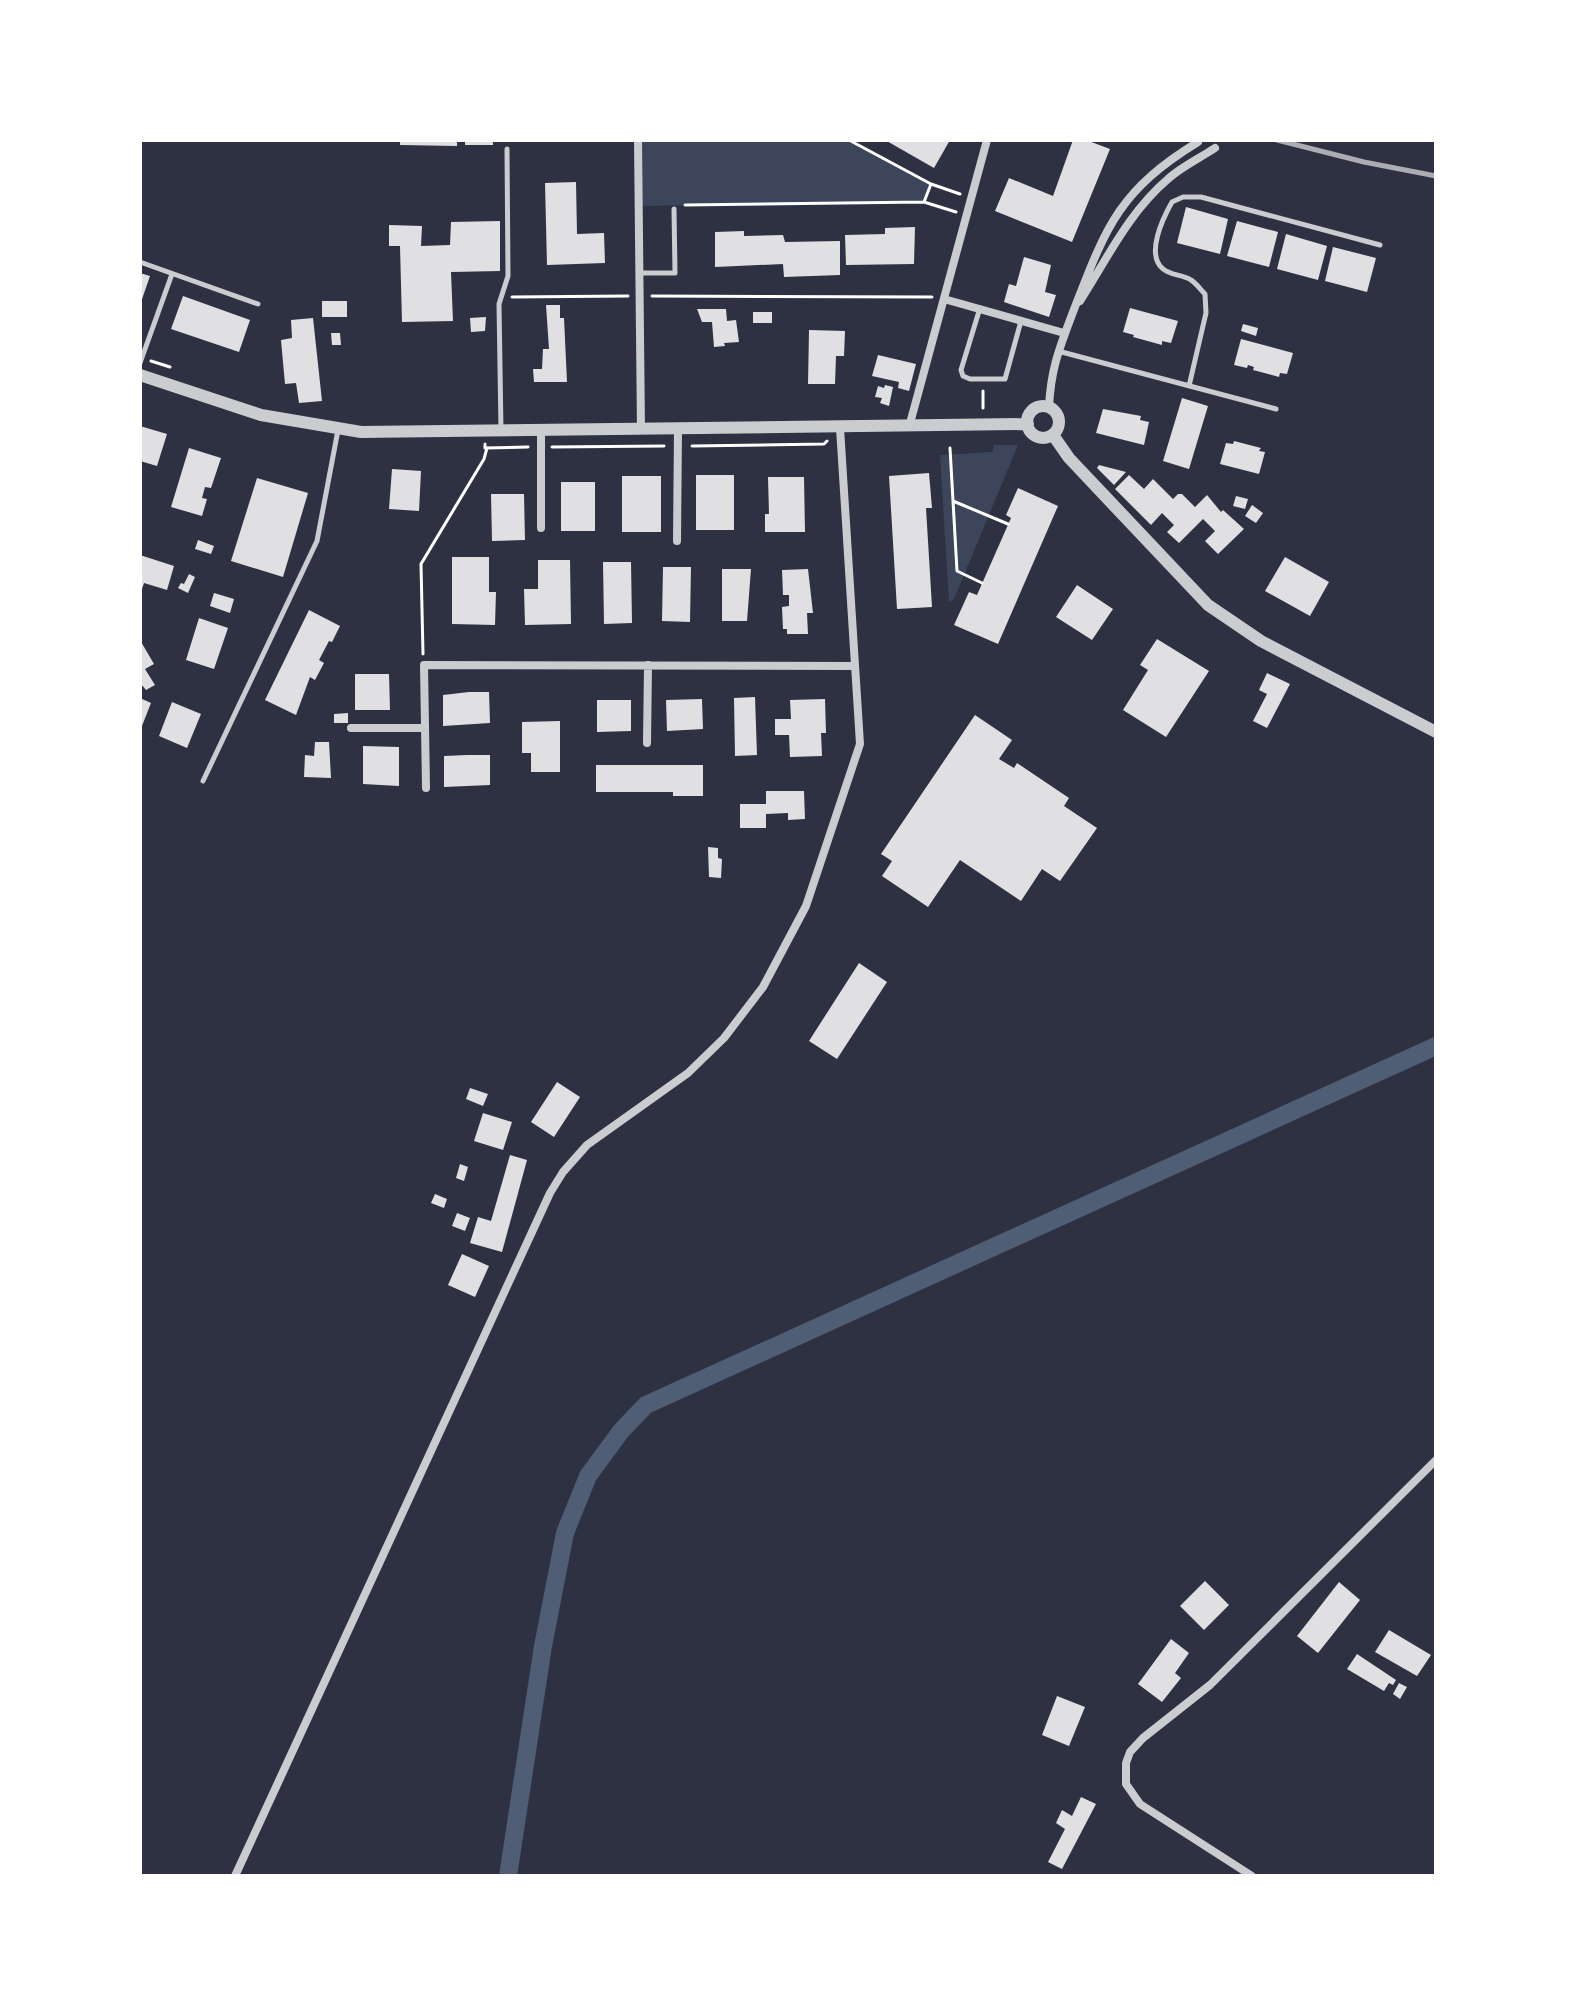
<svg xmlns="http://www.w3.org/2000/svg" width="1576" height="2016" viewBox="0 0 1576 2016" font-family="'PT Sans Narrow',sans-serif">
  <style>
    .green { fill: #3c4559 }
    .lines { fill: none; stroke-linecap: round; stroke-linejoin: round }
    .canal { stroke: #4f5d75; stroke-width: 18 }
    .building { fill: #e0e0e3 }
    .path { stroke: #fff; stroke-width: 3 }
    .service { stroke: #caccd0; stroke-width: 5 }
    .minor { stroke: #caccd0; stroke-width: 8 }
    .tertiary { stroke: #caccd0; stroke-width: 12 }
    .rail { stroke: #abadb3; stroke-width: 5 }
  </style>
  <rect width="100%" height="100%" fill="#2d3142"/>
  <path class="green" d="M 637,140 L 849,140 L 931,184 L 924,202 L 638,206 Z
    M 994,445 L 1018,445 L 954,599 L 949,602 L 940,455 L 992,452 Z"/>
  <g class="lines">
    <path class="canal" d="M 508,1876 L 543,1646 L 565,1533 L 588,1476 L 621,1431 L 646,1405 L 1436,1046"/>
  </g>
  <path class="building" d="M 400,140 L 457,140 L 457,146 L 400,145 Z
    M 465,140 L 493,140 L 493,145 L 465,145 Z
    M 885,140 L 950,140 L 934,168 Z
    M 1073,140 L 1086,140 L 1110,149 L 1072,242 L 995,211 L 1009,178 L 1053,196 Z
    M 576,182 L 577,234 L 604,233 L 605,263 L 547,265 L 545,183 Z
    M 1186,207 L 1228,219 L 1220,254 L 1177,243 Z
    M 500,221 L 500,271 L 451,272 L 453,321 L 402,322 L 400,246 L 389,246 L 389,225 L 422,226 L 421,246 L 450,245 L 451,222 Z
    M 1237,221 L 1278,232 L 1269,267 L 1227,256 Z
    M 915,227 L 914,264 L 846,265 L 845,235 L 885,234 L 885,228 Z
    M 744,231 L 744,236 L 783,235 L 785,242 L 840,241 L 840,275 L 784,277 L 783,264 L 715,267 L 715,232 Z
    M 1286,234 L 1327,246 L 1318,280 L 1277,269 Z
    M 1333,247 L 1376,258 L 1367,292 L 1325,281 Z
    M 1024,257 L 1051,265 L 1045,292 L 1056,295 L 1049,317 L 1004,302 L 1009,284 L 1016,286 Z
    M 140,273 L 150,276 L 140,305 Z
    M 183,296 L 250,320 L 239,352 L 171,329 Z
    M 322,301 L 347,301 L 347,317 L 322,317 Z
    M 546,305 L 560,305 L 560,318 L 564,318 L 567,382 L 534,382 L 533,369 L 542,369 L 543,349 L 549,349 Z
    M 1130,308 L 1178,321 L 1171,343 L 1162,341 L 1162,345 L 1133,337 L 1134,335 L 1123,332 Z
    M 697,309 L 726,309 L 727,321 L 736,320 L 739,342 L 724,343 L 725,346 L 714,347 L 712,322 L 702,322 Z
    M 753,312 L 772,312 L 772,323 L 753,323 Z
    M 486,317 L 485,331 L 471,332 L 470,318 Z
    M 313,318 L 322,401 L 299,403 L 296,383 L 285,384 L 281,340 L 292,338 L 291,320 Z
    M 1243,324 L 1258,328 L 1256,336 L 1241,331 Z
    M 809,330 L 845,331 L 844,356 L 836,356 L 835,384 L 808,384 Z
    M 331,333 L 340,333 L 341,345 L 332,345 Z
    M 1241,339 L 1293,353 L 1287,374 L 1280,373 L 1279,377 L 1253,370 L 1254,367 L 1248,365 L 1247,368 L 1234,365 Z
    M 878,355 L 916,364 L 909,391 L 898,388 L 899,382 L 872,376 Z
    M 885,385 L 893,387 L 889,406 L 880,403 L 882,398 L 875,397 L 878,386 L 884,388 Z
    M 1182,398 L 1208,406 L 1189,469 L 1163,461 Z
    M 1103,409 L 1141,416 L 1140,420 L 1149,422 L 1144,445 L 1096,433 Z
    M 140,426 L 167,434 L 157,466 L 140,461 Z
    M 1234,441 L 1261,448 L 1259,451 L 1265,452 L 1259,474 L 1220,464 L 1226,443 L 1233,444 Z
    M 189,448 L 221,458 L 211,488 L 205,487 L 202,498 L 207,499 L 202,516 L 171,507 Z
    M 1099,465 L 1126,472 L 1114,485 L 1097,468 Z
    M 392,469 L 421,471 L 419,511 L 389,509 Z
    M 929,473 L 932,508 L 926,508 L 932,607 L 897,609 L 889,476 Z
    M 696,475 L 734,475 L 734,530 L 696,530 Z
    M 1129,475 L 1144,489 L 1153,479 L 1173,499 L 1178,494 L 1182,494 L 1195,507 L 1207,495 L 1221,512 L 1223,510 L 1244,529 L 1218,554 L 1205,541 L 1215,531 L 1203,519 L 1179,543 L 1167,532 L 1174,525 L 1162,513 L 1151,525 L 1115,489 Z
    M 622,476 L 661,476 L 661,532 L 622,532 Z
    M 768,477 L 804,477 L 805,532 L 765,532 L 765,514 L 769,514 Z
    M 257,478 L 308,493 L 283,577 L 231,561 Z
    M 561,482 L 595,482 L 595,531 L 561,531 Z
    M 1018,488 L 1058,506 L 998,644 L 954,625 L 969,592 L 977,595 L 1011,518 L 1006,515 Z
    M 491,494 L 524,494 L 525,540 L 492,541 Z
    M 1236,496 L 1248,499 L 1245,509 L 1233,506 Z
    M 1252,505 L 1263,513 L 1256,523 L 1245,516 Z
    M 198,540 L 214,546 L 211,554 L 195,549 Z
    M 140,555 L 174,566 L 167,590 L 144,583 L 140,595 Z
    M 452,557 L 489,557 L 489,592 L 496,592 L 495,625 L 452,624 Z
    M 1285,557 L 1329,582 L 1310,616 L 1265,591 Z
    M 538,560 L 570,560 L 571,624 L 525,625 L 524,589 L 538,589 Z
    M 603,562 L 631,562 L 632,623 L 604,624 Z
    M 663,567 L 691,567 L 690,622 L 662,621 Z
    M 722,569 L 751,569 L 747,621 L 722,621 Z
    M 808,569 L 813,613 L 807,613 L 808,634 L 787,634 L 787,629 L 783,629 L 782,607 L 789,606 L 789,595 L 783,595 L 782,570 Z
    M 189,574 L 195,577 L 188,593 L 178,588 L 181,583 L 184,584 Z
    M 1077,585 L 1113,609 L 1092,640 L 1056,617 Z
    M 214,593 L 234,599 L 230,613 L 210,606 Z
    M 309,610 L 340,626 L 332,642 L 329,641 L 319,660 L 324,663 L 315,680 L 310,677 L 296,715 L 265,700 Z
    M 199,618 L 228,628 L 214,669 L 186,660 Z
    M 1157,639 L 1209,671 L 1166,737 L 1123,710 L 1148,670 L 1140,665 Z
    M 140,640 L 154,664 L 145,669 L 155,685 L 146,690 L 140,683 Z
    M 1267,673 L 1290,684 L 1267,728 L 1253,721 L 1267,694 L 1259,690 Z
    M 355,674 L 389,674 L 390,710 L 355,710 Z
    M 469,692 L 489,692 L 490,723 L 443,726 L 443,695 Z
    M 755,697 L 757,755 L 735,756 L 734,698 Z
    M 140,698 L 151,703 L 140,731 Z
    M 702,699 L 703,729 L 667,731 L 666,700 Z
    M 825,699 L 826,733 L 821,733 L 822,756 L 790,757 L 789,735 L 775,735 L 775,719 L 791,719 L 790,700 Z
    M 597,700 L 631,700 L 631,731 L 597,732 Z
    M 172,702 L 201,714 L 187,748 L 159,736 Z
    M 348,713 L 348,723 L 334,723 L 334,714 Z
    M 975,715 L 1012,740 L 999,759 L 1014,768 L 1017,763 L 1069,798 L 1064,806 L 1097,828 L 1060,881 L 1042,869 L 1021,901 L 960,860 L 928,907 L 882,876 L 892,861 L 881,854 Z
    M 560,721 L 560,772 L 531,772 L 531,753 L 522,753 L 522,722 Z
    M 315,742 L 329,742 L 331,778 L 304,777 L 305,755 L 314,756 Z
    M 363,746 L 399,747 L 399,786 L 363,784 Z
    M 467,755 L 490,755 L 490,785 L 444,787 L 444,756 Z
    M 596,765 L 703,765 L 703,796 L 673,796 L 673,792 L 596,792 Z
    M 766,791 L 804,791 L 805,819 L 788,820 L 788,813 L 766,814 L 766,828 L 740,828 L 740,804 L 766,804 Z
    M 708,847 L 718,848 L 718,858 L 722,859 L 721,878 L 709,877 Z
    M 859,963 L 887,982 L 837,1059 L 809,1041 Z
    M 557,1082 L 580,1097 L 554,1137 L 531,1122 Z
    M 470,1088 L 488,1094 L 483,1106 L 466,1099 Z
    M 483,1113 L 512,1122 L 503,1150 L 474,1141 Z
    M 510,1155 L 527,1160 L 502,1252 L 470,1243 L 478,1217 L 491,1221 Z
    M 460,1164 L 468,1167 L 464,1181 L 456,1178 Z
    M 435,1194 L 447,1199 L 444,1208 L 431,1203 Z
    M 457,1213 L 470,1218 L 465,1231 L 452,1226 Z
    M 462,1254 L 489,1266 L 475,1297 L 448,1285 Z
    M 1205,1581 L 1229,1605 L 1204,1630 L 1180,1606 Z
    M 1339,1582 L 1360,1600 L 1318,1653 L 1297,1636 Z
    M 1389,1630 L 1431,1655 L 1417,1676 L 1375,1652 Z
    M 1171,1639 L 1189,1653 L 1175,1673 L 1181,1678 L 1162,1702 L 1138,1684 Z
    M 1357,1654 L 1396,1680 L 1393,1685 L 1389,1683 L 1384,1691 L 1347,1669 Z
    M 1399,1683 L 1407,1687 L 1400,1699 L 1393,1694 Z
    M 1057,1696 L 1085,1707 L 1069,1746 L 1042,1735 Z
    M 1081,1797 L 1096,1804 L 1062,1869 L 1048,1862 L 1065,1829 L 1056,1823 L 1062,1810 L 1072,1816 Z"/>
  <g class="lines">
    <path class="path" d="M 849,140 L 931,184 L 960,194
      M 924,202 L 931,184
      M 685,205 L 924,202 L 956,212
      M 652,296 L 932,297
      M 512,297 L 628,296
      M 151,361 L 170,367
      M 983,391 L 983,408
      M 485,444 L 485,448 L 528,447
      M 692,446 L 824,444 L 827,441
      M 552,447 L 664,446
      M 950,448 L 957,571 L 982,583
      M 953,501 L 1008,524
      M 423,654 L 421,564 L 484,459 L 487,448"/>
    <path class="service" d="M 140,262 L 258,304
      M 640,273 L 675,273 L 674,209
      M 980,308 L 961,370 L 963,376 L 970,379 L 1005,379 L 1021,321
      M 1058,351 L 1276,409
      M 140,363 L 172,274
      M 1189,386 L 1206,313 L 1205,294 C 1201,290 1196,283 1191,280 C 1182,274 1170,276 1162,268 C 1146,253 1163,218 1172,202 L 1183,197 L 1201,197 L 1380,245
      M 501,430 L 499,304 L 508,276 L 507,149
      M 203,781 L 317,541 L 338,430"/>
    <path class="minor" d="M 638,140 L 641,430
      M 944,299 L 1064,333
      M 1080,301 C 1107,259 1129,212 1168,179 C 1181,167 1200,158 1215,148
      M 1049,407 C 1051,367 1060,347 1073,312 C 1106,227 1118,191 1198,142
      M 909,427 L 987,140
      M 541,431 L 541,528
      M 677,541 L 678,429
      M 351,728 L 425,728
      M 647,743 L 648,665
      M 426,788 L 424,665 L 855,666
      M 235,1876 L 550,1193 L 563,1172 L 587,1145 L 688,1073 L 724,1038 L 763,987 L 806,906 L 860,744 L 840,428
      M 1252,1876 L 1140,1804 L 1126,1784 L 1126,1763 L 1130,1752 L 1143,1738 L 1210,1685 L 1436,1460"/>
    <path class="tertiary" d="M 140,375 L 261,415 L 361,432 L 1028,424
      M1027 422a16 16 0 1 1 32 0a16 16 0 1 1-32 0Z
      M 1053,435 L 1069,458 L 1208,605 L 1261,641 L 1436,732"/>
    <path class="rail" d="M 1277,140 L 1364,162 L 1436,176"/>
  </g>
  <rect width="1576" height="2016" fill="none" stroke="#ffffff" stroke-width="284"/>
</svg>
